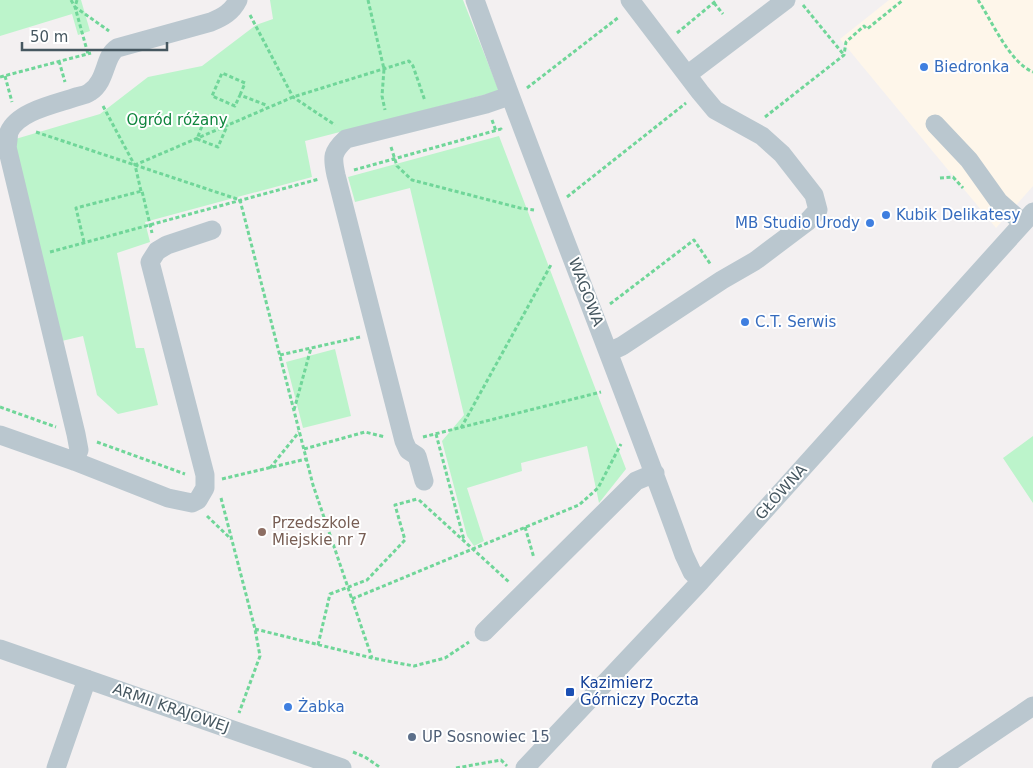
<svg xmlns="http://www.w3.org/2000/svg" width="1033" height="768" viewBox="0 0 1033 768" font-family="'DejaVu Sans',sans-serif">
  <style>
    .commercial { fill: #fef6ea }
    .green { fill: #bcf4cb }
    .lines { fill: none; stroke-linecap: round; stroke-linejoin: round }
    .path { stroke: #70d699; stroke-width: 3; stroke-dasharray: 4 2.5; stroke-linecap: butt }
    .minor { stroke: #bac7cf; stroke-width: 19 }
    .shop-dot { fill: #3f7fe0; stroke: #fff; stroke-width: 2 }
    .education-dot { fill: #8d6e63; stroke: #fff; stroke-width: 2 }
    .transit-dot { fill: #1a4fb4; stroke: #fff; stroke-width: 2 }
    .service-dot { fill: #5c6f8a; stroke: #fff; stroke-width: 2 }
    .labels { text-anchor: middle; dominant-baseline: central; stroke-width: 4; stroke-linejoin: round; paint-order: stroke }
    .shop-label { font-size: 15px; fill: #366cbe; stroke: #fff; text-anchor: start }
    .park-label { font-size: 15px; fill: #0e853d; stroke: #fff }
    .street-label { font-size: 15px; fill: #465760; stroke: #fff }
    .education-label { font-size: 15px; fill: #785e54; stroke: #fff; text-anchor: start }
    .transit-label { font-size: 15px; fill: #164399; stroke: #fff; text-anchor: start }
    .service-label { font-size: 15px; fill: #4e5e75; stroke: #fff; text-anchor: start }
  </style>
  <rect width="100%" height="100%" fill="#f3f0f1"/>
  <path class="commercial" d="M 889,0 L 1033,0 L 1033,186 L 996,228 L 840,39 Z"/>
  <path class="green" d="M 0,0 L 81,0 L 90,31 L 78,35 L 72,14 L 0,36 Z
    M 270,0 L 463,0 L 499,91 L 305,141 L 312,177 L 145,222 L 150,242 L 117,253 L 136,348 L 144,348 L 158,405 L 118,414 L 97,395 L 83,336 L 53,343 L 2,143 L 100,114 L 148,77 L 202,66 L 256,25 L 273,19 Z
    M 499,136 L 626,469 L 599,503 L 587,446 L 521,463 L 522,471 L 467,488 L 484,541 L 474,546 L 467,536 L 442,441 L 464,415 L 410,188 L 355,202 L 348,177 Z
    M 335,349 L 351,416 L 303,428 L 286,362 Z
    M 1033,436 L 1033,503 L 1003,458 Z"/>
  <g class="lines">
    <path class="path" d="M 71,0 L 75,7 L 88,54
      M 77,0 L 75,7 L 109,31
      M 368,0 L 384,69 L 382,96 L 385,110
      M 978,0 C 992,21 1009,62 1033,72
      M 714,3 L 723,14
      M 803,5 L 844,55
      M 250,15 L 293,97 L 335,125
      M 677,33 L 717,0
      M 59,61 L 65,82
      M 5,76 L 12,102
      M 0,77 L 91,53
      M 527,88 L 619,17
      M 240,95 L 245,83 L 222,73 L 212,96 L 235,106 L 240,95 L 266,105 L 267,108
      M 103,106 L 134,164
      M 765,117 L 844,55 L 846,42 L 864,26 L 867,29 L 903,0
      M 205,118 L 227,126 L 218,147 L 197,139 Z
      M 492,120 L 496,131
      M 36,132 L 240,200 L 313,485 L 372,658
      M 391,147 L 397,166 L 412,180 L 520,208 L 534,210
      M 354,170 L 501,129 L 502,132
      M 940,178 L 953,177 L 963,188
      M 141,191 L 135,165 L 293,97 L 409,61 L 413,66 L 425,101
      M 567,197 L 686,103
      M 84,242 L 76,208 L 142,191 L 152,233
      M 50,252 L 319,179
      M 610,304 L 694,240 L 711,265
      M 280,355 L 360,337
      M 0,407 L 56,427
      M 294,410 L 311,348
      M 461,428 L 552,263
      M 436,434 L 464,540
      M 423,437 L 601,392
      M 97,442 L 185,474
      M 304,449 L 365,432 L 385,437
      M 270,468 L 299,432
      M 222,479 L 306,459
      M 221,498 L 255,629 L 260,656 L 239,713
      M 419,500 L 509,582
      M 207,516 L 231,539
      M 525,527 L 534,558
      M 352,599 L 579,505 L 598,488 L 621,444
      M 255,629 L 372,658 L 414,666 L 445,658 L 469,642
      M 318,645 L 330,594 L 367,580 L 405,540 L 395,505 L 417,499
      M 353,752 L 365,757 L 381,768
      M 456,768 L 501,760 L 507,766"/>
    <path class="minor" d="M 475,0 C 542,186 617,369 684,555 L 692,572 L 701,581
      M 687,75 L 786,0
      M 935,124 L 969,160 L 999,202 L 1023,223
      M 609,352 L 622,346 L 722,280 L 755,261 L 807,222 L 818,210 L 814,195 L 782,154 L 762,136 L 715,110 L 700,92 L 630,0
      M 0,435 L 74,461 L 168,498 L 192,503 L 198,500 L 205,488 L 205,475 L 150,262 L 157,251 L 167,245 L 212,230
      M 74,461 L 79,450 L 76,434 L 7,147 C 8,143 8,137 9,132 C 18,111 56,104 76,97 C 80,96 86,95 90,92 C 107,81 104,56 117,48 L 211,22 C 223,17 232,12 238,0
      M 424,481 L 417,456 L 408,450 L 404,441 L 336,175 C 332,157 332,152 346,139 L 486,104 L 509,96
      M 484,632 L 636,481 L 655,473
      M 0,649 L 342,768
      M 56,768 L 87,679
      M 525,768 L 701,581 L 1033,212
      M 941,768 L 1033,706"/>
  </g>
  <g class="shop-dot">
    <circle cx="924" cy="67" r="5"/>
    <circle cx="886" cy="215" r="5"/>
    <circle cx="870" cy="223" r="5"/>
    <circle cx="745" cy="322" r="5"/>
    <circle cx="288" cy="707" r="5"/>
  </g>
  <circle class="education-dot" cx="262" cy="532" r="5"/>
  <rect class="transit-dot" x="565" y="687" width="10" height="10" rx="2.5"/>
  <circle class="service-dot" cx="412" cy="737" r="5"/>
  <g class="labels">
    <g class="shop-label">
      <text x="934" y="67">Biedronka</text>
      <text x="896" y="215">Kubik Delikatesy</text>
      <text x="860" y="223" text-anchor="end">MB Studio Urody</text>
      <text x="755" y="322">C.T. Serwis</text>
      <text x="298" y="707">Żabka</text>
    </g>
    <g class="park-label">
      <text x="177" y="120">Ogród różany</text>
    </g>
    <g class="street-label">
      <text transform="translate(586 292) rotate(69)">WAGOWA</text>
      <text transform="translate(781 492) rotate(-48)">GŁÓWNA</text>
      <text transform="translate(171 708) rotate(19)">ARMII KRAJOWEJ</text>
    </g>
    <g class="education-label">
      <text x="272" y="523">Przedszkole<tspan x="272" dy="17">Miejskie nr 7</tspan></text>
    </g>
    <g class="transit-label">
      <text x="580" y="683">Kazimierz<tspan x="580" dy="17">Górniczy Poczta</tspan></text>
    </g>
    <g class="service-label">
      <text x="422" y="737">UP Sosnowiec 15</text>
    </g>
  </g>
  <path d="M22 42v8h145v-8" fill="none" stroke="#465760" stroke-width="2.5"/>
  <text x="30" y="42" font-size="15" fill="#465760" stroke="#ffffff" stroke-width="4" paint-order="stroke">50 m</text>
</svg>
